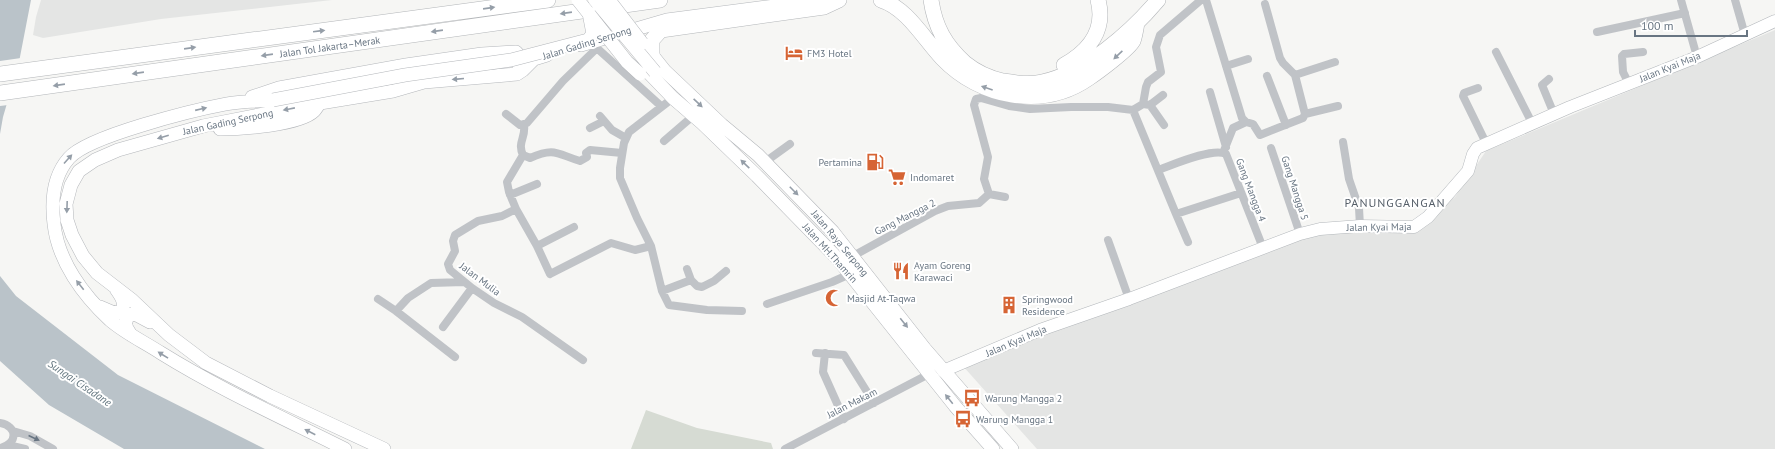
<svg xmlns="http://www.w3.org/2000/svg" width="1775" height="449" viewBox="0 0 1775 449" font-family="'PT Sans',sans-serif">
  <style>
    .built { fill: #e4e5e4 }
    .green { fill: #d6dbd3 }
    .water { fill: #bac3c9 }
    .pier { fill: #f6f6f4 }
    .lines { fill: none; stroke-linecap: round; stroke-linejoin: round }
    .secondary-casing { stroke: #b3b7bb; stroke-width: 13 }
    .primary-casing { stroke: #b4b7bb; stroke-width: 14 }
    .motorway-casing { stroke: #b3b6b9; stroke-width: 16 }
    .minor { stroke: #c0c3c7; stroke-width: 8 }
    .secondary { stroke: #fff; stroke-width: 12 }
    .primary { stroke: #fff; stroke-width: 13 }
    .motorway { stroke: #fff; stroke-width: 15 }
    .primary-bridge-casing { stroke: #b4b7bb; stroke-width: 14; stroke-linecap: butt }
    .primary-bridge { stroke: #fff; stroke-width: 13 }
    .oneway { fill: #959ea8 }
    .oneway2 { fill: #687582 }
    .labels { text-anchor: middle; dominant-baseline: central; stroke-width: 4; stroke-linejoin: round; paint-order: stroke }
    .street-label { font-size: 10px; fill: #687582; stroke: #fff }
    .poi-label { font-size: 10px; fill: #687582; stroke: #fff; text-anchor: start }
    .water-label { font-size: 11px; font-style: italic; fill: #63767f; stroke: #fff }
    .quarter-label { font-size: 12px; letter-spacing: 1px; fill: #555e68; stroke: #fff }
  </style>
  <rect width="100%" height="100%" fill="#f6f6f4"/>
  <path class="built" d="M 41,0 L 332,0 L 161,19 L 43,38 L 33,35 L 36,17 Z
    M 1775,30 L 1775,449 L 1037,449 L 962,365 L 1327,227 L 1415,229 L 1455,197 L 1486,151 Z"/>
  <path class="green" d="M 646,410 L 697,428 L 771,443 L 773,449 L 631,449 Z"/>
  <path class="water" d="M 0,0 L 31,0 L 19,62 L 3,117 L 0,134 Z
    M 0,276 L 16,296 L 118,375 L 265,449 L 124,449 L 49,405 L 0,361 Z"/>
  <path class="pier" d="M 21,58 L 8,105 L 0,106 L 0,61 Z"/>
  <g class="lines">
    <g class="secondary-casing">
      <path id="secondary" d="M 943,371 L 1040,330 L 1129,299 L 1300,234 L 1320,229 L 1360,226 L 1414,227 L 1428,217 L 1468,171 L 1473,154 L 1477,148 L 1570,107 L 1697,57 L 1775,21"/>
    </g>
    <g class="primary-casing">
      <path id="primary" d="M 581,45 L 667,20 L 821,0
        M 645,46 L 665,71 L 722,125 L 758,155 L 833,232 L 925,349 L 1012,449
        M 646,70 L 673,98 L 702,123 L 757,176 L 837,258 L 955,406 L 993,449
        M 252,97 L 279,88 L 406,65 L 482,54 L 516,52 C 520,56 522,62 519,68
        M 273,100 C 258,101 241,101 226,104 C 194,110 88,136 69,158 C 53,176 51,200 54,224 C 58,261 83,295 110,320 C 125,333 144,342 161,353 C 219,389 283,418 345,449
        M 220,129 C 241,129 300,125 314,111 C 316,109 318,105 320,103
        M 100,307 L 114,313 L 122,311 C 126,303 121,296 116,289
        M 131,335 L 125,325 L 128,315 L 135,314 L 150,322
        M 384,449 L 270,396 L 206,363 L 169,335 L 132,300 L 97,273 L 83,256 L 72,235 L 67,220 L 66,204 L 71,185 L 79,171 L 95,160 L 118,150 L 203,126 L 320,103 L 393,91 L 424,82 L 517,74 L 523,70 L 534,59 L 547,55"/>
    </g>
    <g class="motorway-casing">
      <path id="motorway" d="M 881,0 C 907,8 924,39 942,58 C 980,98 1043,110 1089,78 C 1098,72 1129,49 1133,41 C 1135,36 1136,28 1137,23
        M 931,0 C 935,27 945,45 965,63 C 976,72 989,78 1003,81 C 1016,83 1029,85 1042,82 C 1085,73 1131,32 1158,0
        M 652,54 L 652,40 L 661,30 L 824,7 L 839,0
        M 1064,65 C 1089,51 1106,30 1098,0
        M 0,74 L 548,0
        M 0,93 L 660,0"/>
    </g>
    <path class="minor" d="M 1206,0 L 1242,118 L 1246,122
      M 1681,0 L 1697,57
      M 1735,0 L 1745,35
      M 1265,4 L 1280,58 L 1283,63 L 1295,75 L 1305,114
      M 1597,32 L 1685,13
      M 1496,52 L 1532,123
      M 1226,66 L 1248,59
      M 1295,75 L 1335,62
      M 1267,76 L 1286,125
      M 1549,79 L 1542,85 L 1554,114
      M 1629,84 L 1623,72 L 1622,56 L 1624,54 L 1643,52
      M 1478,88 L 1464,93 L 1463,96 L 1486,143
      M 1210,92 L 1226,147
      M 673,98 L 629,132 L 624,143 L 620,168 L 620,178 L 637,218 L 651,246 L 662,291 L 669,305 L 707,310 L 742,311
      M 1143,104 L 1150,105 L 1163,95
      M 1150,105 L 1164,125
      M 1133,110 L 1176,214 L 1241,193
      M 506,114 L 520,125 L 527,123 L 563,81 L 595,50 L 599,50 L 661,106
      M 600,116 L 612,130 L 626,138
      M 590,128 L 604,121
      M 664,141 L 693,116
      M 1343,142 L 1349,179 L 1359,208 L 1360,226
      M 1271,148 L 1300,234
      M 1223,153 L 1233,128 L 1246,122 L 1253,124 L 1260,135 L 1303,118 L 1305,114 L 1338,106
      M 523,155 L 507,182 L 509,192 L 516,209 L 502,216 L 478,221 L 455,235 L 453,241 L 455,251 L 448,264 L 450,270 L 472,288 L 494,303 L 522,317 L 583,360
      M 523,155 L 530,158 C 555,147 557,154 580,161 L 587,157 L 586,153 L 590,150 L 622,153
      M 523,155 C 517,142 526,138 524,125
      M 765,162 L 790,144
      M 1158,170 C 1172,165 1213,147 1226,154 L 1263,248
      M 989,194 L 984,179 L 988,157 L 974,105 L 976,99 L 981,98 L 1009,106 L 1030,109 L 1071,107 L 1108,107 L 1133,110 L 1143,104 L 1146,87 L 1148,82 L 1161,72 L 1156,47 L 1160,35 L 1201,0
      M 989,194 L 1005,197
      M 510,195 L 537,184
      M 516,209 L 537,246 L 550,274 L 611,243 L 635,250 L 651,246
      M 1176,214 L 1188,242
      M 1108,240 L 1129,299
      M 537,246 L 574,227
      M 853,256 L 935,211 L 948,206 L 979,203 L 989,194
      M 691,280 L 697,286 L 702,287 L 714,281 L 726,271
      M 662,291 L 691,280 L 687,269
      M 378,299 L 396,311 L 408,298 L 431,283 L 464,282
      M 767,304 L 832,282 L 850,274
      M 396,311 L 455,357
      M 443,327 L 472,288
      M 816,353 L 844,355 L 874,403
      M 825,353 L 823,372 L 844,419
      M 0,423 C 18,426 18,444 0,448
      M 13,431 L 30,436 L 53,449
      M 8,445 L 25,449
      M 785,449 L 929,374"/>
    <use href="#secondary" class="secondary"/>
    <use href="#primary" class="primary"/>
    <use href="#motorway" class="motorway"/>
    <g class="primary-bridge-casing">
      <path id="primary-bridge" d="M 578,0 L 627,62 L 640,74
        M 595,0 L 655,72
        M 609,0 L 642,43
        M 273,100 L 405,75 L 511,60 L 588,40 L 593,34 L 589,13"/>
    </g>
    <use href="#primary-bridge" class="primary-bridge"/>
  </g>
  <defs><path id="oneway-solid" d="M-6-.8H1V-3.2L6.5 0L1 3.2V.8H-6Z"/></defs>
  <g class="oneway">
    <use href="#oneway-solid" transform="translate(489 8) rotate(-8)"/>
    <use href="#oneway-solid" transform="translate(566 13) rotate(172)"/>
    <use href="#oneway-solid" transform="translate(319 31) rotate(-7)"/>
    <use href="#oneway-solid" transform="translate(437 31) rotate(172)"/>
    <use href="#oneway-solid" transform="translate(190 48) rotate(-8)"/>
    <use href="#oneway-solid" transform="translate(267 55) rotate(172)"/>
    <use href="#oneway-solid" transform="translate(1118 55) rotate(137)"/>
    <use href="#oneway-solid" transform="translate(138 73) rotate(172)"/>
    <use href="#oneway-solid" transform="translate(458 79) rotate(175)"/>
    <use href="#oneway-solid" transform="translate(59 85) rotate(172)"/>
    <use href="#oneway-solid" transform="translate(987 88) rotate(-161)"/>
    <use href="#oneway-solid" transform="translate(698 103) rotate(43)"/>
    <use href="#oneway-solid" transform="translate(201 109) rotate(-13)"/>
    <use href="#oneway-solid" transform="translate(289 109) rotate(169)"/>
    <use href="#oneway-solid" transform="translate(163 137) rotate(164)"/>
    <use href="#oneway-solid" transform="translate(68 159) rotate(-48)"/>
    <use href="#oneway-solid" transform="translate(745 164) rotate(-136)"/>
    <use href="#oneway-solid" transform="translate(794 191) rotate(45)"/>
    <use href="#oneway-solid" transform="translate(67 207) rotate(92)"/>
    <use href="#oneway-solid" transform="translate(80 285) rotate(-128)"/>
    <use href="#oneway-solid" transform="translate(904 323) rotate(51)"/>
    <use href="#oneway-solid" transform="translate(163 355) rotate(-148)"/>
    <use href="#oneway-solid" transform="translate(949 399) rotate(-129)"/>
    <use href="#oneway-solid" transform="translate(310 432) rotate(-153)"/>
  </g>
  <use class="oneway2" href="#oneway-solid" transform="translate(34 438) rotate(25)"/>
  <defs>
    <g id="hotel-bare" transform="scale(1.38)"><path d="M-6-4.5h1.5V1H6V5H4.5V3h-9V5H-6ZM-4 0a1.8 1.8 0 1 1 3.6 0ZM.5 0V-2.5h3Q6-2.5 6 0Z" fill="#d66434" stroke="#fff" stroke-width="2.5" paint-order="stroke"/></g>
    <g id="fuel-bare" transform="scale(1.38)"><path d="M-5.5-6h7V0h2V4h1.3V-2.5L3-4.5l.8-.8L6-3V5H2.5V1h-1V6h-7ZM-4.2-4.7v3.2H.2V-4.7Z" fill="#d66434" stroke="#fff" stroke-width="2.5" paint-order="stroke"/></g>
    <g id="supermarket-bare" transform="scale(1.38)"><path d="M-6-5.5h2.5l.6 2H6L4.5 2H-2.5L-4.4-4H-6ZM-1.5 3.2a1.3 1.3 0 1 0 .1 0ZM3 3.2a1.3 1.3 0 1 0 .1 0Z" fill="#d66434" stroke="#fff" stroke-width="2.5" paint-order="stroke"/></g>
    <g id="restaurant-bare" transform="scale(1.38)"><path d="M-5-6h1v4h1v-4h1v4h1v-4h1v5L-1.5 .5V6h-2V.5L-5-1ZM5-6V6H3V1.5H1.5Q1.5-4 5-6Z" fill="#d66434" stroke="#fff" stroke-width="2.5" paint-order="stroke"/></g>
    <g id="mosque-bare" transform="scale(1.38)"><path d="M3.5-4.9A6 6 0 1 0 3.5 4.9A5 5 0 1 1 3.5-4.9Z" fill="#d66434" stroke="#fff" stroke-width="2.5" paint-order="stroke"/></g>
    <g id="building-bare" transform="scale(1.38)"><path d="M-4-6H4V6H1V3H-1V6H-4ZM-2.5-4.3h1.7v1.8h-1.7ZM.8-4.3h1.7v1.8H.8ZM-2.5-1h1.7V.8h-1.7ZM.8-1h1.7V.8H.8Z" fill="#d66434" stroke="#fff" stroke-width="2.5" paint-order="stroke"/></g>
    <g id="bus-bare" transform="scale(1.38)"><path d="M-5-6H5V4H4V6H2V4H-2V6H-4V4H-5ZM-3.5-4V0h7V-4ZM-3.5 1.2v1.5H-2V1.2ZM2 1.2v1.5H3.5V1.2Z" fill="#d66434" stroke="#fff" stroke-width="2.5" paint-order="stroke"/></g>
  </defs>
  <g fill-rule="evenodd">
    <use href="#hotel-bare" x="794" y="53"/>
    <use href="#fuel-bare" x="875" y="162"/>
    <use href="#supermarket-bare" x="897" y="177"/>
    <use href="#restaurant-bare" x="901" y="271"/>
    <use href="#mosque-bare" x="834" y="298"/>
    <use href="#building-bare" x="1009" y="305"/>
    <use href="#bus-bare" x="972" y="398"/>
    <use href="#bus-bare" x="963" y="419"/>
  </g>
  <g class="labels">
    <g class="street-label">
      <text transform="translate(587 43) rotate(-17)">Jalan Gading Serpong</text>
      <text transform="translate(330 47) rotate(-8)">Jalan Tol Jakarta–Merak</text>
      <text transform="translate(1670 67) rotate(-22)">Jalan Kyai Maja</text>
      <text transform="translate(228 122) rotate(-12)">Jalan Gading Serpong</text>
      <text transform="translate(1295 188) rotate(72)">Gang Mangga 5</text>
      <text transform="translate(1251 190) rotate(69)">Gang Mangga 4</text>
      <text transform="translate(905 217) rotate(-27)">Gang Mangga 2</text>
      <text transform="translate(1379 227) rotate(-1)">Jalan Kyai Maja</text>
      <text transform="translate(840 243) rotate(50)">Jalan Raya Serpong</text>
      <text transform="translate(830 253) rotate(48)">Jalan MH.Thamrin</text>
      <text transform="translate(480 279) rotate(37)">Jalan Mulia</text>
      <text transform="translate(1016 341) rotate(-23)">Jalan Kyai Maja</text>
      <text transform="translate(852 403) rotate(-27)">Jalan Makam</text>
    </g>
    <g class="poi-label">
      <text x="807" y="53">FM3 Hotel</text>
      <text x="862" y="162" text-anchor="end">Pertamina</text>
      <text x="910" y="177">Indomaret</text>
      <text x="914" y="265">Ayam Goreng<tspan x="914" dy="12">Karawaci</tspan></text>
      <text x="847" y="298">Masjid At-Taqwa</text>
      <text x="1022" y="299">Springwood<tspan x="1022" dy="12">Residence</tspan></text>
      <text x="985" y="398">Warung Mangga 2</text>
      <text x="976" y="419">Warung Mangga 1</text>
    </g>
    <g class="water-label">
      <text transform="translate(80 383) rotate(34)">Sungai Cisadane</text>
    </g>
    <g class="quarter-label">
      <text x="1395" y="202">PANUNGGANGAN</text>
    </g>
  </g>
  <path d="M1635 30v6h112v-6" fill="none" stroke="#687582" stroke-width="2"/>
  <text x="1641" y="30" font-size="12" fill="#687582" stroke="#ffffff" stroke-width="3" paint-order="stroke">100 m</text>
</svg>
